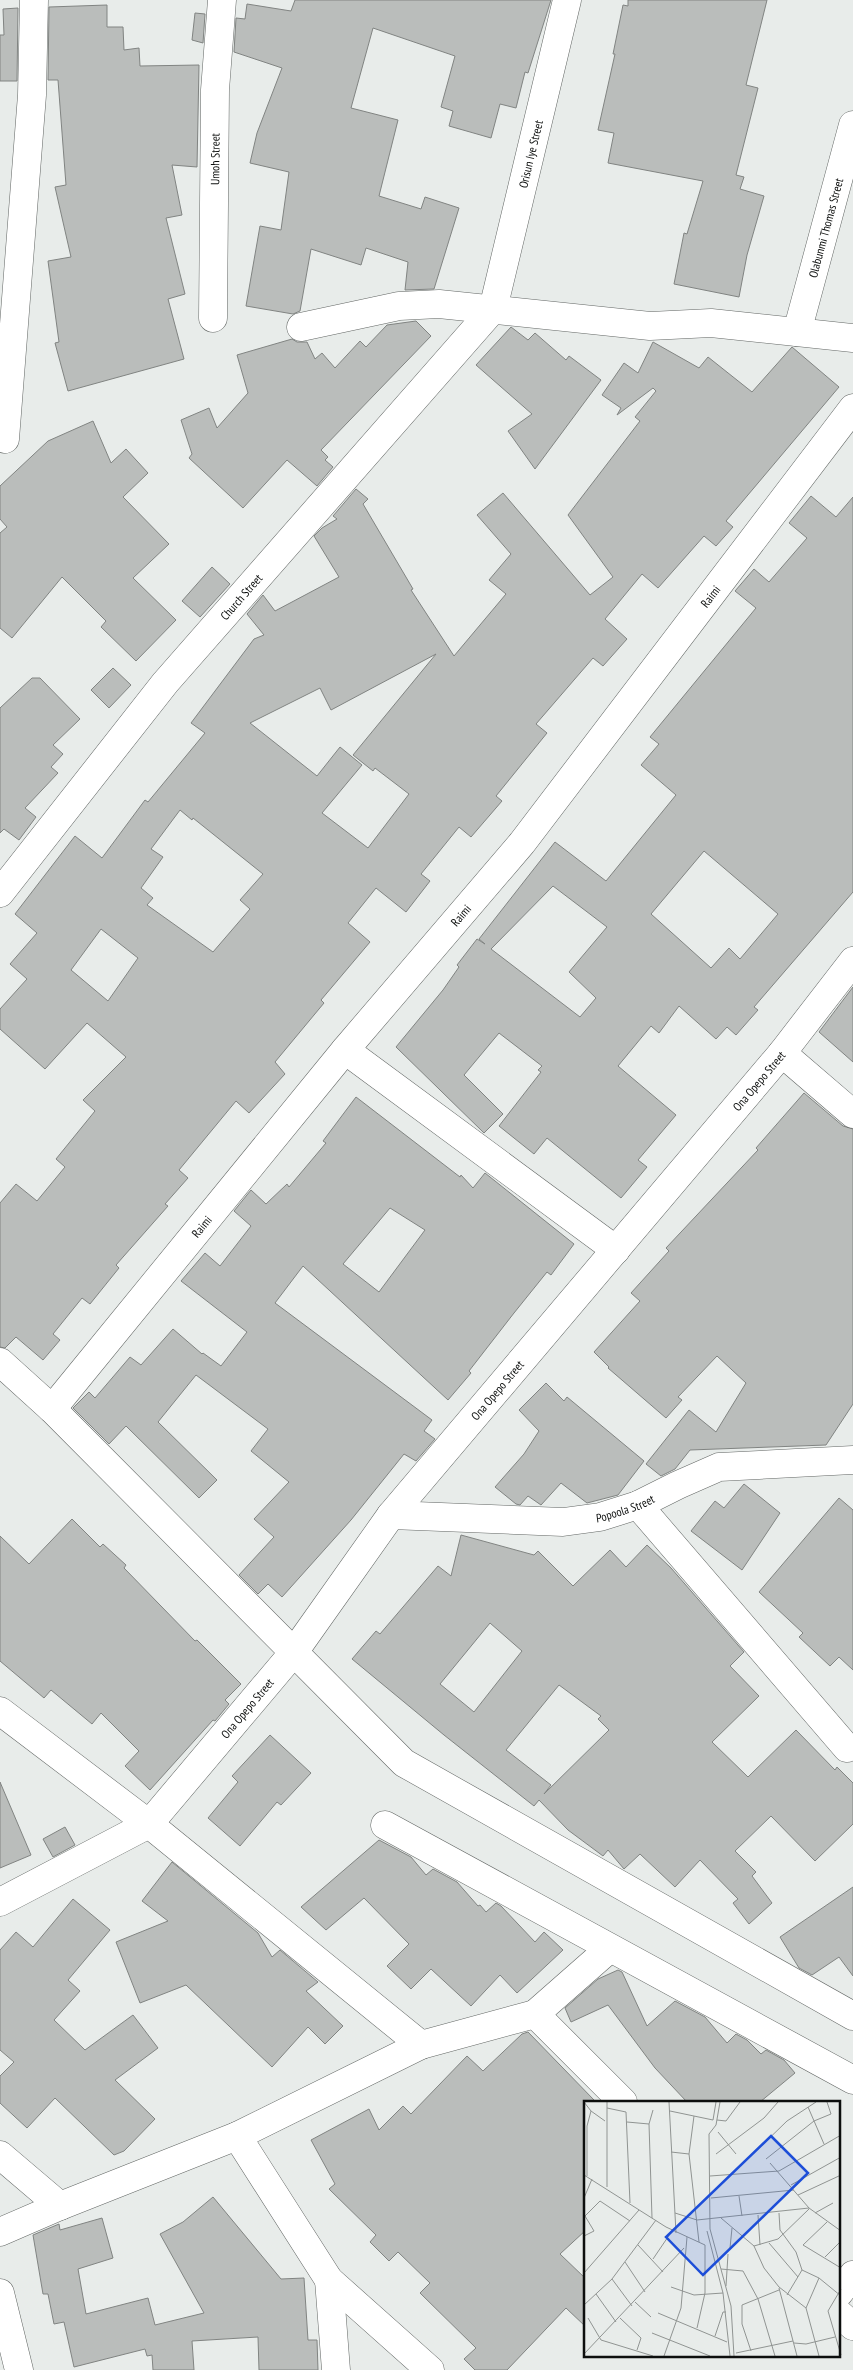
<svg xmlns="http://www.w3.org/2000/svg" width="853" height="2370" viewBox="0 0 853 2370" font-family="'PT Sans Narrow',sans-serif">
  <style>
    .building { fill: #babdbb; stroke: #818482; fill-rule: evenodd }
    .lines { fill: none; stroke-linecap: round; stroke-linejoin: round }
    .minor-casing { stroke: #636765; stroke-width: 29 }
    .minor { stroke: #fff; stroke-width: 28 }
    .labels { text-anchor: middle; dominant-baseline: central; stroke-width: 5; stroke-linejoin: round; paint-order: stroke }
    .street-label { font-size: 12px; fill: #0d0f0e; stroke: #f5f9f7 }
    .inset-road { fill: none; stroke: #909492; stroke-width: 1 }
    .view { fill: #1d4ed8; fill-opacity: 0.15; stroke: #1d4ed8; stroke-width: 2.5 }
    .inset-edge { fill: none; stroke: #0d0f0e; stroke-width: 2.5 }
  </style>
  <rect width="100%" height="100%" fill="#e8ecea"/>
  <path class="building" d="M 295,0 L 551,0 L 528,73 L 525,72 L 516,108 L 500,104 L 491,138 L 449,126 L 453,111 L 441,107 L 455,56 L 373,28 L 351,108 L 398,120 L 379,196 L 421,209 L 425,197 L 459,208 L 434,289 L 405,290 L 408,262 L 366,248 L 361,265 L 311,249 L 300,311 L 293,314 L 246,306 L 260,226 L 281,230 L 289,172 L 250,163 L 257,133 L 282,68 L 234,52 L 236,18 L 245,19 L 247,4 L 291,11 Z
    M 628,0 L 767,0 L 746,85 L 758,88 L 736,175 L 744,177 L 740,189 L 764,196 L 747,255 L 739,297 L 674,284 L 684,233 L 687,234 L 703,181 L 608,163 L 614,133 L 598,130 L 615,54 L 613,54 L 623,5 L 628,6 Z
    M 107,5 L 107,27 L 123,27 L 124,50 L 139,48 L 140,66 L 199,65 L 197,167 L 172,165 L 182,215 L 166,218 L 185,294 L 168,299 L 184,359 L 68,391 L 55,343 L 59,342 L 48,261 L 71,257 L 55,187 L 66,185 L 58,80 L 48,80 L 49,7 Z
    M 18,8 L 17,81 L 0,81 L 0,35 L 4,35 L 3,9 Z
    M 195,13 L 205,14 L 203,43 L 192,40 Z
    M 416,321 L 431,336 L 321,450 L 328,457 L 325,460 L 333,467 L 317,486 L 287,460 L 243,508 L 189,458 L 192,454 L 181,420 L 209,408 L 217,428 L 248,393 L 237,355 L 292,339 L 297,342 L 307,342 L 315,359 L 322,353 L 335,368 L 360,341 L 366,347 L 387,325 Z
    M 511,327 L 528,340 L 535,333 L 566,360 L 569,356 L 601,380 L 535,469 L 508,431 L 532,414 L 476,365 Z
    M 653,342 L 699,368 L 708,357 L 752,392 L 792,347 L 839,387 L 726,521 L 733,527 L 716,546 L 704,536 L 658,588 L 642,574 L 605,619 L 627,639 L 603,666 L 593,658 L 536,724 L 547,733 L 496,796 L 502,801 L 471,837 L 459,827 L 421,874 L 430,881 L 406,912 L 376,888 L 348,923 L 370,942 L 321,1000 L 324,1003 L 275,1062 L 285,1074 L 249,1113 L 236,1101 L 179,1170 L 188,1178 L 165,1204 L 168,1206 L 116,1265 L 119,1268 L 90,1304 L 82,1298 L 53,1334 L 60,1340 L 43,1360 L 16,1337 L 5,1348 L 0,1347 L 0,1203 L 16,1184 L 37,1201 L 65,1167 L 56,1159 L 95,1111 L 83,1100 L 126,1057 L 87,1023 L 45,1069 L 0,1029 L 0,1009 L 27,979 L 10,964 L 37,933 L 15,914 L 75,836 L 102,858 L 145,800 L 148,802 L 205,733 L 191,723 L 254,639 L 264,635 L 247,614 L 263,595 L 275,611 L 339,577 L 314,536 L 322,528 L 337,519 L 333,516 L 356,489 L 368,499 L 363,504 L 413,589 L 411,590 L 454,656 L 506,594 L 489,580 L 511,554 L 477,515 L 503,493 L 590,595 L 613,577 L 568,515 L 640,421 L 635,417 L 656,391 L 653,388 L 617,415 L 621,408 L 602,395 L 624,363 L 638,373 ZM 436,654 L 353,755 L 373,771 L 375,768 L 409,794 L 368,848 L 322,813 L 362,765 L 340,747 L 317,776 L 250,723 L 320,688 L 331,710 ZM 180,810 L 192,820 L 193,818 L 263,874 L 240,900 L 250,909 L 213,952 L 147,905 L 153,898 L 141,888 L 163,857 L 151,849 ZM 101,929 L 138,958 L 108,1001 L 71,970 Z
    M 93,421 L 111,463 L 126,449 L 148,473 L 123,497 L 169,544 L 133,578 L 176,620 L 136,661 L 101,627 L 106,621 L 62,577 L 12,638 L 0,628 L 0,533 L 7,527 L 0,519 L 0,486 L 48,441 Z
    M 811,496 L 836,517 L 853,497 L 853,892 L 754,1007 L 758,1010 L 736,1035 L 727,1027 L 716,1039 L 679,1006 L 659,1033 L 651,1026 L 618,1066 L 676,1115 L 638,1160 L 647,1167 L 621,1198 L 547,1138 L 534,1154 L 499,1126 L 541,1072 L 538,1070 L 542,1066 L 499,1033 L 464,1075 L 503,1114 L 484,1133 L 396,1047 L 443,990 L 459,967 L 457,965 L 477,939 L 485,944 L 479,939 L 555,842 L 606,881 L 676,795 L 641,765 L 659,744 L 650,737 L 756,608 L 735,591 L 754,569 L 769,582 L 807,538 L 789,523 ZM 704,851 L 778,914 L 740,959 L 729,948 L 711,968 L 651,914 ZM 553,886 L 607,927 L 569,972 L 596,998 L 580,1017 L 491,949 Z
    M 212,567 L 230,584 L 200,617 L 182,601 Z
    M 113,668 L 131,685 L 109,708 L 91,690 Z
    M 32,678 L 40,678 L 80,719 L 53,745 L 63,754 L 51,767 L 58,773 L 25,808 L 36,817 L 19,840 L 4,829 L 0,833 L 0,708 Z
    M 853,987 L 853,1062 L 819,1032 Z
    M 804,1093 L 843,1126 L 853,1129 L 853,1404 L 826,1445 L 690,1450 L 675,1469 L 661,1476 L 646,1464 L 689,1410 L 716,1432 L 746,1383 L 717,1356 L 678,1397 L 682,1400 L 666,1418 L 608,1368 L 609,1367 L 594,1352 L 640,1301 L 631,1293 L 669,1251 L 666,1248 L 758,1150 L 756,1148 Z
    M 356,1097 L 460,1177 L 461,1175 L 473,1188 L 485,1173 L 574,1244 L 551,1275 L 547,1272 L 514,1313 L 469,1371 L 471,1373 L 448,1400 L 303,1266 L 275,1303 L 432,1420 L 424,1431 L 435,1439 L 416,1461 L 404,1454 L 351,1520 L 282,1597 L 268,1584 L 258,1594 L 239,1575 L 274,1537 L 254,1519 L 289,1482 L 251,1451 L 268,1429 L 196,1375 L 158,1422 L 217,1480 L 199,1498 L 126,1426 L 109,1444 L 73,1408 L 89,1392 L 95,1398 L 130,1357 L 141,1365 L 173,1329 L 202,1354 L 203,1353 L 221,1366 L 247,1332 L 181,1281 L 205,1253 L 220,1266 L 251,1226 L 234,1211 L 251,1190 L 266,1204 L 287,1184 L 289,1187 L 326,1143 L 323,1141 ZM 390,1208 L 425,1230 L 379,1292 L 343,1264 Z
    M 546,1383 L 564,1401 L 567,1397 L 644,1461 L 618,1495 L 587,1503 L 561,1483 L 541,1505 L 528,1496 L 520,1505 L 516,1504 L 495,1487 L 524,1454 L 539,1431 L 519,1410 Z
    M 744,1484 L 780,1513 L 742,1570 L 691,1531 L 715,1501 L 724,1508 Z
    M 839,1498 L 853,1510 L 853,1670 L 839,1657 L 830,1666 L 799,1637 L 803,1633 L 759,1592 Z
    M 72,1519 L 100,1547 L 103,1544 L 126,1565 L 124,1568 L 195,1641 L 197,1640 L 241,1684 L 225,1700 L 229,1704 L 215,1721 L 213,1720 L 150,1790 L 125,1766 L 139,1751 L 101,1713 L 92,1724 L 51,1690 L 44,1698 L 0,1661 L 0,1536 L 29,1564 Z
    M 461,1535 L 534,1555 L 538,1551 L 573,1586 L 610,1550 L 626,1567 L 647,1545 L 671,1568 L 744,1652 L 730,1666 L 759,1696 L 712,1742 L 748,1777 L 796,1730 L 835,1770 L 837,1767 L 853,1783 L 853,1824 L 815,1861 L 771,1816 L 735,1851 L 756,1872 L 752,1876 L 772,1903 L 749,1924 L 733,1903 L 738,1899 L 700,1860 L 675,1887 L 640,1854 L 624,1869 L 608,1850 L 603,1856 L 568,1830 L 539,1800 L 534,1806 L 444,1735 L 352,1659 L 376,1631 L 380,1634 L 438,1566 L 451,1576 ZM 490,1623 L 522,1651 L 474,1712 L 440,1684 ZM 559,1685 L 601,1716 L 598,1719 L 609,1730 L 544,1794 L 551,1785 L 506,1750 Z
    M 270,1735 L 311,1773 L 281,1805 L 277,1802 L 240,1846 L 208,1818 L 238,1782 L 232,1776 Z
    M 0,1782 L 31,1855 L 0,1868 Z
    M 65,1827 L 75,1845 L 53,1857 L 43,1839 Z
    M 379,1840 L 411,1857 L 426,1875 L 433,1869 L 457,1882 L 478,1906 L 480,1905 L 486,1912 L 496,1903 L 501,1906 L 535,1942 L 544,1932 L 563,1950 L 517,1993 L 500,1975 L 471,2006 L 431,1969 L 411,1989 L 387,1966 L 409,1944 L 364,1898 L 326,1930 L 301,1907 Z
    M 172,1862 L 258,1933 L 272,1957 L 280,1950 L 318,1982 L 306,1991 L 343,2026 L 325,2044 L 308,2027 L 272,2067 L 186,1985 L 140,2003 L 116,1942 L 168,1921 L 142,1901 Z
    M 853,1887 L 853,1976 L 839,1957 L 812,1975 L 799,1968 L 780,1937 Z
    M 73,1899 L 110,1930 L 68,1980 L 80,1991 L 54,2020 L 85,2050 L 133,2015 L 158,2048 L 115,2080 L 155,2119 L 124,2151 L 114,2155 L 55,2098 L 27,2128 L 0,2103 L 0,2076 L 14,2062 L 0,2050 L 0,1950 L 16,1932 L 33,1947 Z
    M 618,1970 L 622,1972 L 647,2026 L 675,2001 L 705,2017 L 727,2043 L 736,2034 L 747,2040 L 761,2054 L 766,2050 L 784,2060 L 795,2073 L 760,2102 L 687,2102 L 655,2068 L 608,2005 L 571,2022 L 565,2008 L 598,1979 Z
    M 528,2032 L 594,2100 L 591,2102 L 586,2102 L 586,2230 L 560,2254 L 586,2279 L 586,2327 L 566,2308 L 507,2370 L 475,2370 L 464,2359 L 476,2348 L 420,2293 L 430,2283 L 398,2252 L 389,2261 L 370,2242 L 376,2235 L 329,2189 L 335,2184 L 311,2140 L 369,2109 L 379,2130 L 403,2106 L 411,2114 L 467,2056 L 483,2071 L 522,2034 Z
    M 213,2197 L 281,2279 L 304,2278 L 308,2340 L 317,2340 L 318,2370 L 259,2370 L 258,2337 L 192,2341 L 194,2370 L 153,2370 L 152,2355 L 147,2356 L 145,2349 L 74,2367 L 64,2322 L 54,2324 L 48,2294 L 43,2294 L 33,2235 L 59,2224 L 60,2230 L 102,2218 L 113,2258 L 78,2269 L 86,2314 L 148,2298 L 155,2325 L 204,2313 L 160,2234 L 183,2222 Z"/>
  <g class="lines">
    <g class="minor-casing">
      <g id="minor">
        <path id="s1" d="M 213,318 L 215,90 L 222,0"/>
        <path d="M 301,327 L 399,306 L 439,304 L 650,326 L 711,323 L 853,338"/>
        <path id="s2" d="M 797,332 L 853,125"/>
        <path d="M 5,439 L 32,95 L 34,0"/>
        <path id="s3" d="M 0,893 L 165,683 L 493,309 L 567,0"/>
        <path d="M 345,1050 L 616,1250"/>
        <path d="M 782,1053 L 853,1114"/>
        <path d="M 0,1362 L 52,1409 L 404,1763 L 853,2016"/>
        <path id="s4" d="M 52,1409 L 345,1050 L 522,843 L 853,408"/>
        <path d="M 638,1505 L 847,1748"/>
        <path id="s5" d="M 391,1515 L 563,1522 L 600,1517 L 638,1505 L 678,1485 L 719,1467 L 853,1460"/>
        <path d="M 0,1711 L 149,1824 L 421,2045"/>
        <path d="M 385,1825 L 853,2080"/>
        <path id="s6" d="M 0,1902 L 149,1824 L 294,1652 L 391,1515 L 782,1053 L 853,961"/>
        <path d="M 535,2014 L 609,1949"/>
        <path d="M 237,2136 L 329,2280 L 430,2370"/>
        <path d="M 0,2155 L 60,2206"/>
        <path d="M 0,2232 L 60,2206 L 237,2136 L 421,2045 L 535,2014 L 623,2102"/>
        <path d="M 329,2280 L 336,2370"/>
        <path d="M 0,2293 L 19,2370"/>
        <path d="M 839,2293 L 853,2275"/>
        <path d="M 839,2314 L 853,2326"/>
      </g>
    </g>
    <use href="#minor" class="minor"/>
  </g>
  <g class="labels">
    <g class="street-label">
      <text stroke="none"><textPath href="#s3" startOffset="924">Orisun Iye Street</textPath></text>
      <text stroke="none"><textPath href="#s1" startOffset="159">Umoh Street</textPath></text>
      <text stroke="none"><textPath href="#s2" startOffset="108">Olabunmi Thomas Street</textPath></text>
      <text stroke="none"><textPath href="#s4" startOffset="1046">Raimi</textPath></text>
      <text stroke="none"><textPath href="#s3" startOffset="382">Church Street</textPath></text>
      <text stroke="none"><textPath href="#s4" startOffset="641">Raimi</textPath></text>
      <text stroke="none"><textPath href="#s6" startOffset="1130">Ona Opepo Street</textPath></text>
      <text stroke="none"><textPath href="#s4" startOffset="236">Raimi</textPath></text>
      <text stroke="none"><textPath href="#s6" startOffset="725">Ona Opepo Street</textPath></text>
      <text stroke="none"><textPath href="#s5" startOffset="236">Popoola Street</textPath></text>
      <text stroke="none"><textPath href="#s6" startOffset="320">Ona Opepo Street</textPath></text>
    </g>
  </g>
  <g transform="translate(584 2101)">
    <rect width="256" height="256" fill="#e8ecea"/>
    <path class="inset-road" d="M 0,1 L 7,10 L 3,25 L 3,75M 85,1 L 92,132M 136,1 L 132,24 L 125,33 L 126,128 L 147,205 L 150,255M 224,6 L 240,43M 23,7 L 42,11 L 46,102M 7,10 L 21,20M 86,10 L 129,19 L 132,1M 110,15 L 105,53 L 115,141M 133,19 L 142,20 L 156,1M 43,21 L 65,23M 134,31 L 152,53M 87,51 L 105,53M 132,53 L 180,17 L 194,1M 168,54 L 203,20 L 232,1M 182,58 L 230,20 L 247,13 L 243,1M 186,62 L 225,107 L 257,130M 0,74 L 82,126 L 121,144 L 121,192 L 113,227M 126,75 L 195,70 L 257,34M 207,84 L 257,56M 23,86 L 23,1M 214,94 L 257,74M 155,95 L 158,115M 0,97 L 8,78M 127,97 L 210,89M 91,112 L 113,119 L 225,107M 195,112 L 196,129 L 212,151 L 218,169 L 203,194M 231,112 L 249,102M 174,114 L 176,144M 68,117 L 65,23 L 69,9M 137,117 L 170,145 L 180,167 L 195,186 L 222,207M 243,121 L 219,144 L 257,167M 123,130 L 139,192 L 146,255M 0,135 L 10,130 L 1,115 L 16,100 L 46,120M 185,142 L 214,176M 54,144 L 79,171M 170,145 L 194,138 L 225,108M 146,147 L 148,127M 241,156 L 257,140M 69,158 L 88,130M 41,161 L 61,191M 137,168 L 159,170 L 174,198 L 191,255M 218,169 L 235,177 L 257,195M 0,172 L 55,109M 28,178 L 48,205M 142,185 L 144,153M 87,186 L 110,194 L 139,192M 195,187 L 213,255M 257,188 L 244,210 L 257,254M 12,193 L 32,221M 51,201 L 67,216M 0,204 L 28,178 L 72,119M 74,212 L 143,241M 4,217 L 17,239 L 69,255M 36,217 L 57,237 L 53,249M 68,232 L 126,255M 131,235 L 139,211 L 142,211M 210,242 L 222,243 L 251,236M 167,250 L 158,223 L 158,204 L 195,189M 152,252 L 209,240M 0,253 L 100,147M 80,255 L 97,207 L 103,136M 235,255 L 222,207 L 235,177"/>
    <path class="view" d="M 187,35 L 224,72 L 119,174 L 82,136 Z"/>
    <rect width="256" height="256" class="inset-edge"/>
  </g>
</svg>
